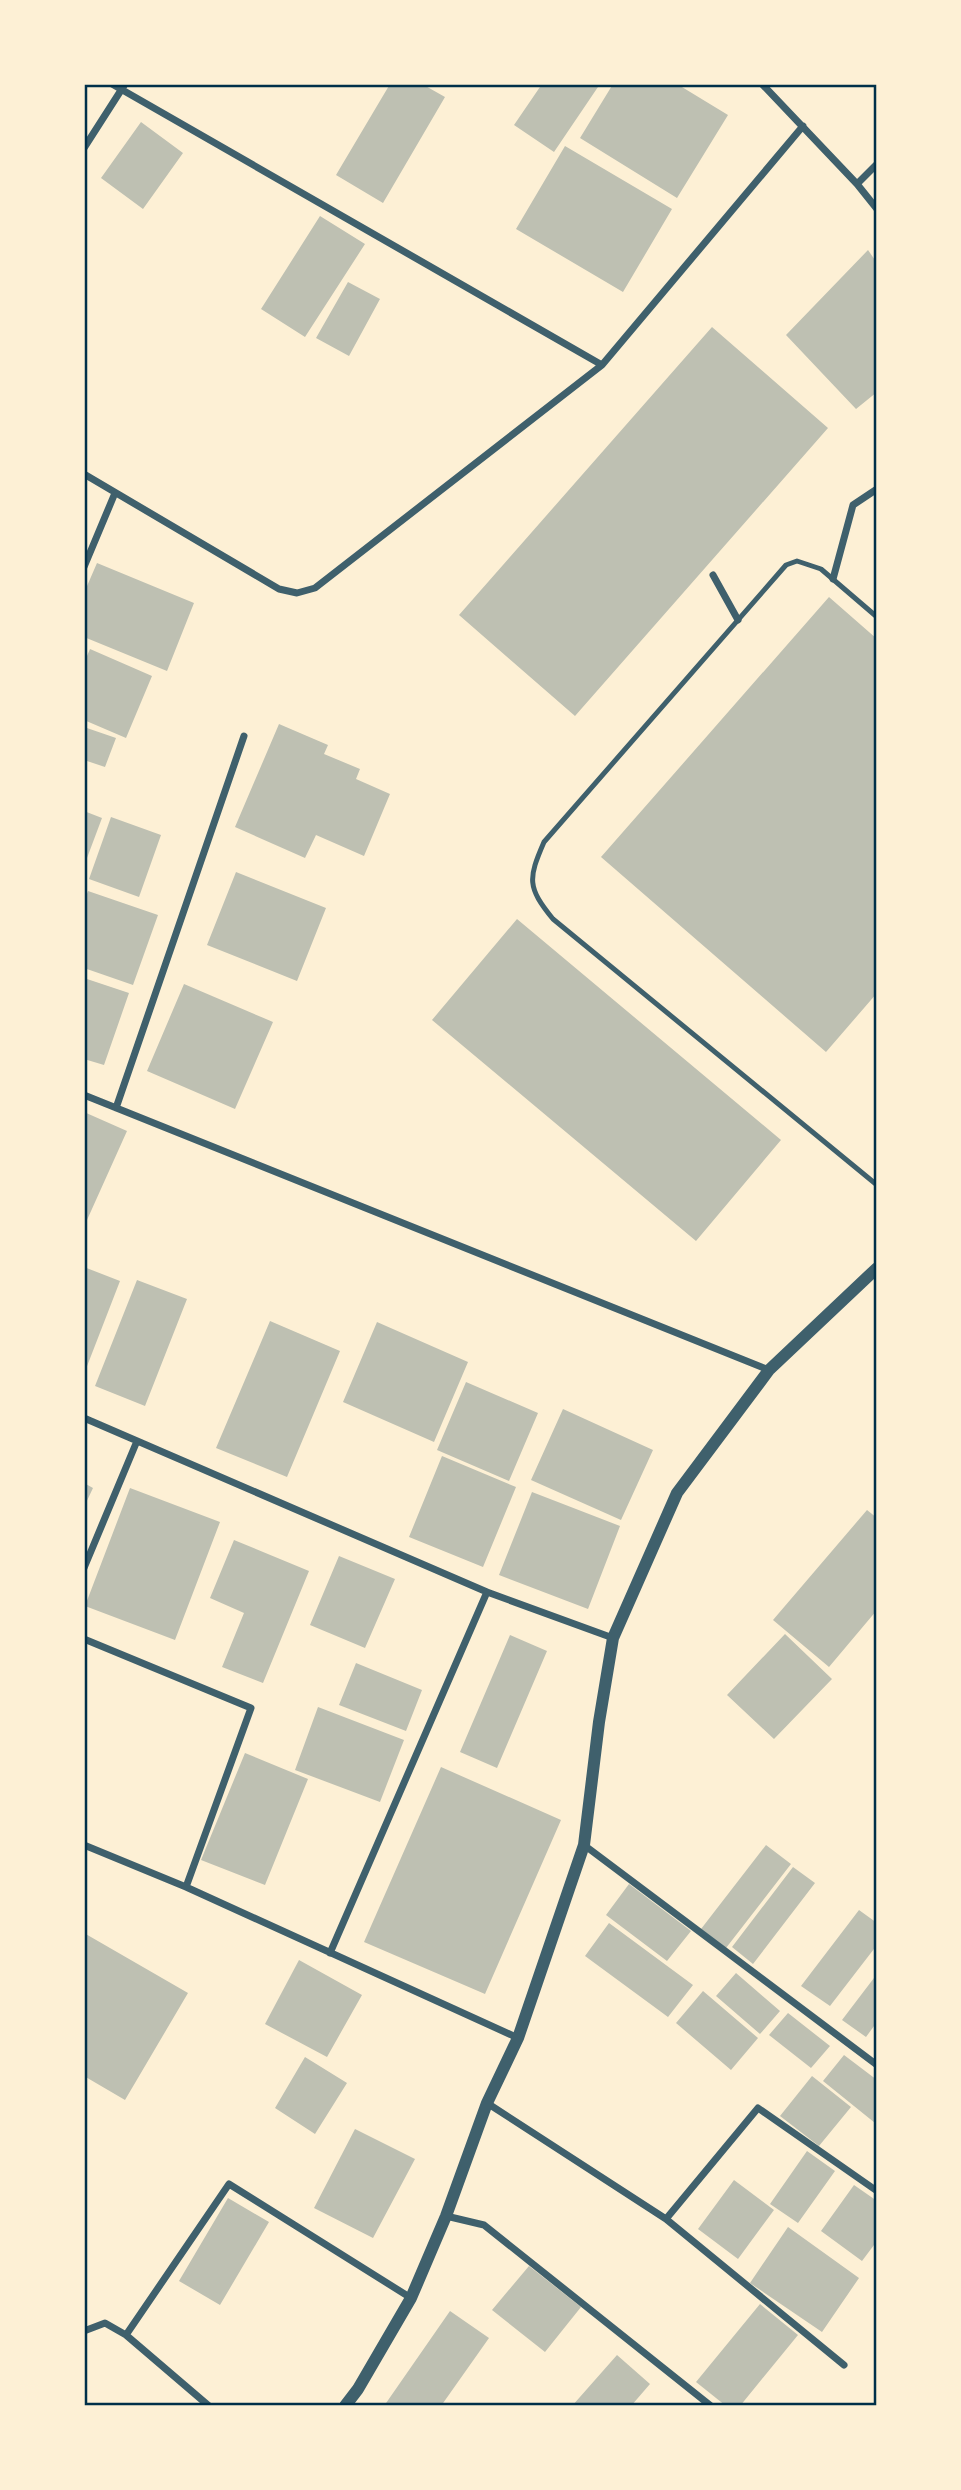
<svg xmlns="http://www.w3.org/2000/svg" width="961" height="2490" viewBox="0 0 961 2490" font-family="Poppins,sans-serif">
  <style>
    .building { fill: #bec0b2 }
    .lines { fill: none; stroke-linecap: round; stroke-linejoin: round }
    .service { stroke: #3f606c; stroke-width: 5 }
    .minor { stroke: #3f606c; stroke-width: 7 }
    .tertiary { stroke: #3f606c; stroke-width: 12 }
    .neatline { fill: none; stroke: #003049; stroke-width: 2.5 }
  </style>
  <rect width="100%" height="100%" fill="#fdf0d5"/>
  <path class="building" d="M 390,84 L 422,84 L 445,97 L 383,203 L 336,175 Z
    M 542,84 L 600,84 L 554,152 L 514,125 Z
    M 613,84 L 677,84 L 728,115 L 677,198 L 580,138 Z
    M 141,122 L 183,153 L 143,209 L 101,178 Z
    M 565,146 L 672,209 L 623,292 L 516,229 Z
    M 320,216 L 365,244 L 305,337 L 261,309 Z
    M 868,250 L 877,263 L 877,392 L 856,409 L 786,335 Z
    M 348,282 L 380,299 L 349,356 L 316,338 Z
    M 712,327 L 828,428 L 575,716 L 459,615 Z
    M 97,563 L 194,603 L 167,671 L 84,637 L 84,593 Z
    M 829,597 L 877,639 L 877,993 L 826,1052 L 601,857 Z
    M 90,649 L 152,676 L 126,738 L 84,720 L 84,663 Z
    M 279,724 L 328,745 L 324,754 L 360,769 L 356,779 L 390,794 L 364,856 L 316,835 L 305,858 L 235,827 Z
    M 84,727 L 116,738 L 105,767 L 84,760 Z
    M 84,811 L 102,818 L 84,866 Z
    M 111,817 L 161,835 L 139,897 L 89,879 Z
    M 236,872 L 326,908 L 297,981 L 207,945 Z
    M 88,891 L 158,915 L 133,985 L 84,968 L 84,902 Z
    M 517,919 L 781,1140 L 696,1241 L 432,1020 Z
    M 84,978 L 129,993 L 104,1065 L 84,1059 Z
    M 184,984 L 273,1022 L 235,1109 L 147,1071 Z
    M 84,1112 L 127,1131 L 87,1220 L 84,1218 Z
    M 84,1267 L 120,1281 L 84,1374 Z
    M 137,1280 L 187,1299 L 145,1406 L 95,1386 Z
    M 270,1321 L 340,1351 L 287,1477 L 216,1448 Z
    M 377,1322 L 468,1362 L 434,1442 L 343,1402 Z
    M 466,1382 L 538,1413 L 509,1481 L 437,1450 Z
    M 563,1409 L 653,1450 L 621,1520 L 531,1480 Z
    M 442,1456 L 516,1487 L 483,1567 L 409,1537 Z
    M 84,1483 L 93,1488 L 84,1507 Z
    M 130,1488 L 220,1522 L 175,1640 L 85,1606 Z
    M 532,1492 L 620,1526 L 588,1609 L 499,1575 Z
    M 867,1510 L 877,1518 L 877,1610 L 829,1667 L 773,1620 Z
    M 234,1540 L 309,1571 L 263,1683 L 222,1667 L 244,1613 L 210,1598 Z
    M 339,1556 L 395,1579 L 365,1648 L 310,1625 Z
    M 785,1634 L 832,1679 L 774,1739 L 727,1695 Z
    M 510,1635 L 547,1651 L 497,1768 L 460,1752 Z
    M 356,1663 L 422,1690 L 406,1731 L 339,1705 Z
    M 318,1707 L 404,1740 L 380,1802 L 295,1770 Z
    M 245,1753 L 308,1779 L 265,1885 L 201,1860 Z
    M 441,1767 L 561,1820 L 485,1994 L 364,1942 Z
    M 766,1845 L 791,1864 L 726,1948 L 701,1929 Z
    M 793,1867 L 815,1883 L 753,1964 L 732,1947 Z
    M 629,1884 L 691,1931 L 667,1961 L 606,1915 Z
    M 859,1910 L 877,1923 L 877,1945 L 830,2006 L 801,1986 Z
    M 609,1923 L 693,1985 L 668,2017 L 585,1956 Z
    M 84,1933 L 188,1993 L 125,2100 L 84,2076 Z
    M 299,1960 L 362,1995 L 327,2057 L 265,2024 Z
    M 736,1973 L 780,2011 L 760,2034 L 716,1996 Z
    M 877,1974 L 877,2022 L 866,2037 L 842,2020 Z
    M 703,1991 L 758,2038 L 731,2070 L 676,2023 Z
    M 788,2013 L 830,2046 L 811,2068 L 769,2035 Z
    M 844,2055 L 877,2080 L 875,2123 L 823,2081 Z
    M 305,2057 L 347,2083 L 315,2134 L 275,2108 Z
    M 812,2076 L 851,2107 L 819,2146 L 780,2116 Z
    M 355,2129 L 415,2159 L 373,2238 L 314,2208 Z
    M 807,2151 L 835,2171 L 798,2223 L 770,2204 Z
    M 734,2180 L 774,2210 L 738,2259 L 698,2229 Z
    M 854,2185 L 877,2201 L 877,2241 L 862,2261 L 821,2231 Z
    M 228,2198 L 269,2222 L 220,2305 L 179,2281 Z
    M 788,2227 L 859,2278 L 822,2332 L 750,2283 Z
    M 529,2266 L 581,2307 L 545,2352 L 492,2310 Z
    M 760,2304 L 798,2335 L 740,2406 L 726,2406 L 696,2382 Z
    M 450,2311 L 489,2338 L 441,2406 L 384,2406 Z
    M 617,2355 L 650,2384 L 631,2406 L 572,2406 Z"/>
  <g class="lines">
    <path class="service" d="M 877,617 L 821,569 L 797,561 L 786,565 L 544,842 C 528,879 527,887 553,919 L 877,1185"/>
    <path class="minor" d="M 112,84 L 602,365 L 803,126
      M 762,84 L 857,184 L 877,209
      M 84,148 L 125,84
      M 857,184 L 877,164
      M 84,474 L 279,589 L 297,593 L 315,588 L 602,365
      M 84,567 L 115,493
      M 713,575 L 738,620
      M 833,579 L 853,505 L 877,489
      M 84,1095 L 769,1370
      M 116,1108 L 244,736
      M 84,1418 L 487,1592 L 613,1638
      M 84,1568 L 137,1441
      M 84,1639 L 251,1708 L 186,1887
      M 84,1845 L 186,1887 L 518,2038
      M 584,1845 L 877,2065
      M 330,1953 L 487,1592
      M 487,2103 L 666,2219 L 844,2365
      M 446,2216 L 484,2225 L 711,2406
      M 666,2219 L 758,2108 L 877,2191
      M 84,2331 L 105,2323 L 126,2335 L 209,2406
      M 126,2335 L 229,2184 L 411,2298"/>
    <path class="tertiary" d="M 345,2406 L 358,2389 L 411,2298 L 446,2216 L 487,2103 L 518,2038 L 584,1845 L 599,1722 L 613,1638 L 677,1493 L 769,1370 L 877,1268"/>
  </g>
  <rect width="961" height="2490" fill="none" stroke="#fdf0d5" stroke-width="172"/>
  <rect x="86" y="86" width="789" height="2318" class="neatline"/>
</svg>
